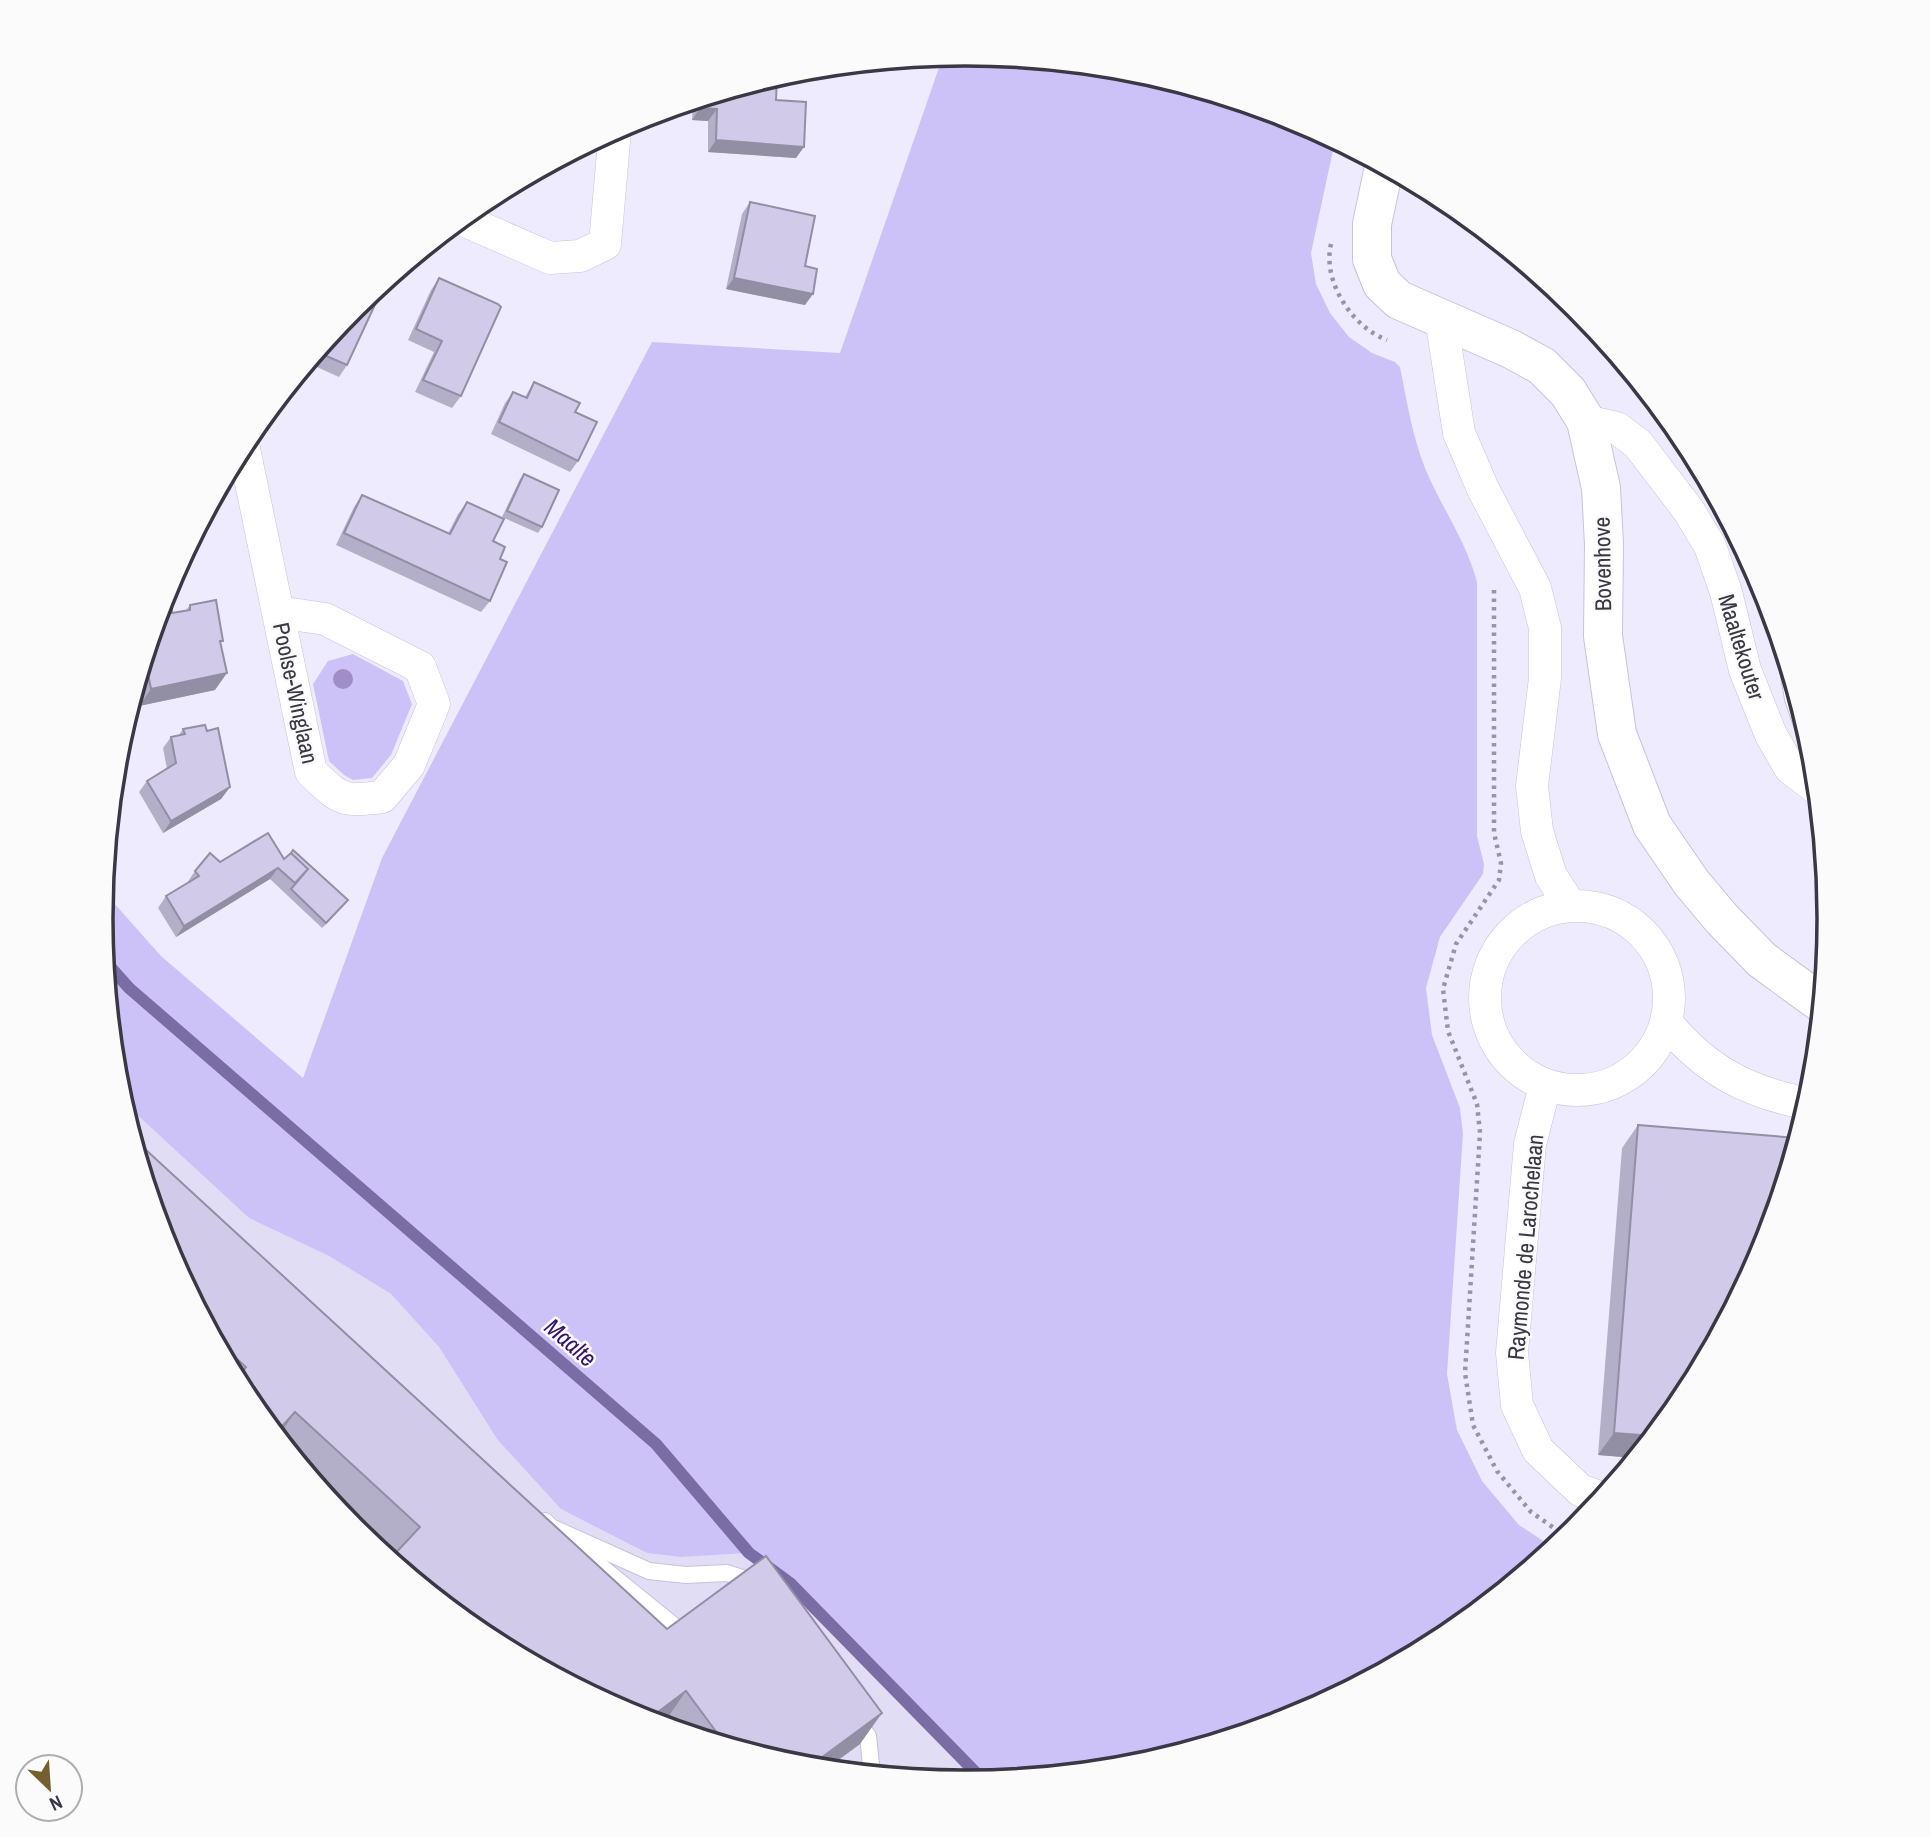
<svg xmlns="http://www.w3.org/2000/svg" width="1930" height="1837" viewBox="0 0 1930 1837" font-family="'Archivo Narrow',sans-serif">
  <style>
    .built { fill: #e1ddf4 }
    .green { fill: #cdc2f8 }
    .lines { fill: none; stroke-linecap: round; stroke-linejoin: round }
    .stream { stroke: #7a6da5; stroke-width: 12 }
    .lane-casing { stroke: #c6c1de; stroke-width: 18 }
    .street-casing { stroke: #c6c1de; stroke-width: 33 }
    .secondary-casing { stroke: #c6c1de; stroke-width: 40 }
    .path { stroke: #9794a4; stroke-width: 4.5; stroke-dasharray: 3.5 5; stroke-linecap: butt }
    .lane { stroke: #fff; stroke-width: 16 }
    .street { stroke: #fff; stroke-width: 32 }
    .secondary { stroke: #fff; stroke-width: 38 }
    .tree { fill: #9f8ec8 }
    .wall { fill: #b4afc8 }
    .shaded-wall { fill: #928ea3 }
    .building { fill: #d1cbe9; stroke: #928ea3; stroke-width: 2 }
    .labels { text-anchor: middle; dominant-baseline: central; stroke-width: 5; stroke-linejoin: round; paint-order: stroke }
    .street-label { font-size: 23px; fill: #3a3844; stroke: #fbfbfb }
    .water-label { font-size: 24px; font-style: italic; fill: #36136b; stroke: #fbfbfb }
    .rim { fill: none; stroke: #3a3844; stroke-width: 3.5 }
  </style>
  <rect width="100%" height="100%" fill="#efebfe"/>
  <path class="built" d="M 121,1100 L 249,1218 L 329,1256 L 391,1294 L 439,1347 L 497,1439 L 682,1557 L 749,1553 L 790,1583 L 984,1781 L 965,1783 L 796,1766 L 634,1717 L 485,1637 L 354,1529 L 246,1398 L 166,1249 Z"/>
  <path class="green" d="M 965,54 L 1134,71 L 1296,120 L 1335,141 L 1311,253 L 1316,284 L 1330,313 L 1349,337 L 1372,353 L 1395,362 L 1400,367 C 1407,401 1412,435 1425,468 C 1441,507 1466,540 1477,582 L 1477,836 L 1484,864 L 1483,874 L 1440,937 L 1426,988 L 1432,1035 L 1460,1108 L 1463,1134 L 1447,1374 L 1457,1430 L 1482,1481 L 1519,1525 L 1554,1548 L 1445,1637 L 1295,1717 L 1133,1766 L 984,1781 L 790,1583 L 749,1553 L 682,1557 L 647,1553 L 561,1509 L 497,1439 L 439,1347 L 391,1294 L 329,1256 L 249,1218 L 121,1100 L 117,1087 L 101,918 L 104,888 L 105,893 L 161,956 L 303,1078 L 382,858 L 652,342 L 840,353 L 943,56 Z
    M 353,654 L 403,681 L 412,704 L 391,755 L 372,778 L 353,780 L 344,775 L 329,761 L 313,684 L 328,661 Z"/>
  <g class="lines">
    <path class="stream" d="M 105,961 L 129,988 L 656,1444 L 749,1553 L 790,1583 L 984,1781"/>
    <g class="lane-casing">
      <path id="lane" d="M 1787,664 L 1793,699 L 1814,760
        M 545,1521 L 551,1527 L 649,1571 L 686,1575 L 727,1573 L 748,1580 L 754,1587
        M 573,1544 L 683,1633
        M 855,1719 L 868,1736 L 872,1774
        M 831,1766 L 835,1770"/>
    </g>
    <g class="street-casing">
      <path id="street" d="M 461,219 L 550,258 L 580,256 L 605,244 L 615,130
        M 1441,318 L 1459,433 L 1483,489 L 1535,588 L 1545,628 L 1545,678 L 1532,786 L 1537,831 L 1551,876 L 1570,905
        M 1586,421 L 1617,428 L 1638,444 L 1689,511 L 1710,546 L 1726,592 L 1745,670 L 1771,735 L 1790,768 L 1816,788
        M 243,444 L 311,772 C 341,800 341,802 382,797 L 409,765 L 434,704 L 420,667 L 325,619 L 278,612
        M1485 998a92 92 0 1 1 184 0a92 92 0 1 1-184 0Z
        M 1667,1023 C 1706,1071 1748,1092 1808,1104
        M 1545,1086 L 1530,1144 L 1512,1353 L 1517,1405 L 1538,1450 L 1580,1490 L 1602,1498"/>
    </g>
    <g class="secondary-casing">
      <path id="secondary" d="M 1384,167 L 1372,224 L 1372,259 L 1382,284 L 1399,300 L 1511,349 L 1542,366 L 1568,392 L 1586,421 L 1601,488 L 1604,544 L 1603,636 L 1617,734 L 1652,825 L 1691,882 L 1722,919 L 1762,960 L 1821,1003"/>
    </g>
    <path class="path" d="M 1331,244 C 1322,281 1352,327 1387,340
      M 1494,590 L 1494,833 L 1501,863 L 1499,880 L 1456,944 L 1443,989 L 1448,1031 L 1477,1104 L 1480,1133 L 1465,1373 L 1473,1425 L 1497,1471 L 1531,1512 L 1567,1537"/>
    <use href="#lane" class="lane"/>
    <use href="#street" class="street"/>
    <use href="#secondary" class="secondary"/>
  </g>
  <circle class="tree" cx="343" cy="679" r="10"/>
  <path class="wall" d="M 777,77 L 776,100 L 796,158 L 708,152 L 708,121 L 692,120 L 693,102 Z
    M 750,202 L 805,266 L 805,305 L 726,289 L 742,214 Z
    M 439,278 L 461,396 L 452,408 L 415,392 L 434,352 L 408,340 L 431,290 Z
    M 354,307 L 347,365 L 339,377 L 308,363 Z
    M 534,382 L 575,412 L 578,461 L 570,472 L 491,434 L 505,403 L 513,392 L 525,397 Z
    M 524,474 L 542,527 L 538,533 L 502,517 L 520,479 Z
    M 362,495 L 448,534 L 458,514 L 467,502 L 493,541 L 500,559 L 490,601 L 481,612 L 336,545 L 354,507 Z
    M 190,605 L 221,644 L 215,690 L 139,706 L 136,689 L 160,611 L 172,613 L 186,610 Z
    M 183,729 L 207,731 L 230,787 L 221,799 L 163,833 L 139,792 L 147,781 L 167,769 L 163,748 L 171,737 L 179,735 Z
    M 284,859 L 348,900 L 322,928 L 270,879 L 176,937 L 158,908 L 166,896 L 187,883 L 195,871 L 220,862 Z
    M 1638,1125 L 1683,1399 L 1635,1458 L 1598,1455 L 1622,1148 Z
    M 166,1249 L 667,1629 L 860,1744 L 826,1769 L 796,1766 L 668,1727 L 664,1723 L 661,1725 L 634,1717 L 394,1555 L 315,1482 L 246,1398 Z"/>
  <path class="shaded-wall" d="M 700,108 L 717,109 L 708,121 L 692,120 Z
    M 716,140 L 804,147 L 796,158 L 708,152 Z
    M 734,278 L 813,294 L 805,305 L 726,289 Z
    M 227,673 L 215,690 L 139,706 L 151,689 Z
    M 230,787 L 221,799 L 163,833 L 171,821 Z
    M 278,868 L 270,879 L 176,937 L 184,926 Z
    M 348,900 L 343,906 L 322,928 L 326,923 Z
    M 295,1412 L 278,1437 L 275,1434 Z
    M 1614,1433 L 1653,1436 L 1635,1458 L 1598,1455 Z
    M 686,1691 L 664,1723 L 661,1725 L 646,1721 Z
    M 882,1713 L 860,1744 L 826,1769 L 811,1768 L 813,1764 Z"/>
  <path class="building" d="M 777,77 L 776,100 L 806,102 L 804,147 L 716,140 L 717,109 L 700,108 L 700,100 Z
    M 750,202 L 815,216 L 805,266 L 817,269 L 813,294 L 734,278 Z
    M 439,278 L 498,304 L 501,307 L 461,396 L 423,380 L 442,341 L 416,329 Z
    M 386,281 L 347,365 L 317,352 L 354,307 Z
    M 534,382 L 580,403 L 575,412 L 597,422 L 578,461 L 499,422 L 513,392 L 527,398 Z
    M 524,474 L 559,490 L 542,527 L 507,511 Z
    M 362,495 L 450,534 L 467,502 L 504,519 L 493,541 L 505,547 L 500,559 L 507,562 L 490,601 L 344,533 Z
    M 216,600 L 223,641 L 220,641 L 227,673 L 151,689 L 145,659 L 160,611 L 172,608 L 172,613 L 190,610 L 190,605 Z
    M 205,725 L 207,731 L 218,728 L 230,787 L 171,821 L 147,781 L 176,763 L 171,737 L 185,734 L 183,729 Z
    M 268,833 L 284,859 L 291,853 L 308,869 L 295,883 L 278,868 L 184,926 L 166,896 L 199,876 L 195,871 L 210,853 L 220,862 Z
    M 293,850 L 348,900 L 326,923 L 291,889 L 308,869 L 291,853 Z
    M 1638,1125 L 1797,1138 L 1763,1250 L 1683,1399 L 1653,1436 L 1614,1433 Z
    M 133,1138 L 667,1629 L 766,1556 L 882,1713 L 813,1764 L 819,1768 L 796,1766 L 726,1745 L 686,1691 L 646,1721 L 634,1717 L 485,1637 L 390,1559 L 420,1527 L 295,1412 L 275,1434 L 246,1398 L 236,1379 L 246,1367 L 214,1338 L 166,1249 Z"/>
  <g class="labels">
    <g class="street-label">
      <text transform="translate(1602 564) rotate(-91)">Bovenhove</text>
      <text transform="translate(1742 647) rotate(73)">Maaltekouter</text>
      <text transform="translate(296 693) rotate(78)">Poolse-Winglaan</text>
      <text transform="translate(1525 1247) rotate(-85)">Raymonde de Larochelaan</text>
    </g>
    <g class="water-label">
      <text transform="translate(571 1342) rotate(41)">Maalte</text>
    </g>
  </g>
  <path d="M0 0H1930V1837H0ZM113 918a852 852 0 1 1 1704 0a852 852 0 1 1-1704 0Z" fill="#fbfbfb" fill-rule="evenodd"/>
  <path class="rim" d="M113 918a852 852 0 1 1 1704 0a852 852 0 1 1-1704 0Z"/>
  <g transform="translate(49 1788) rotate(155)"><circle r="33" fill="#fbfbfb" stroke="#aeadb2" stroke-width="2"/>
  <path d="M0-5L12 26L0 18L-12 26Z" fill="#765f2f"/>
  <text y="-10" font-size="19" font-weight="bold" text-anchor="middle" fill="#3a3844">N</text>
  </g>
</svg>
